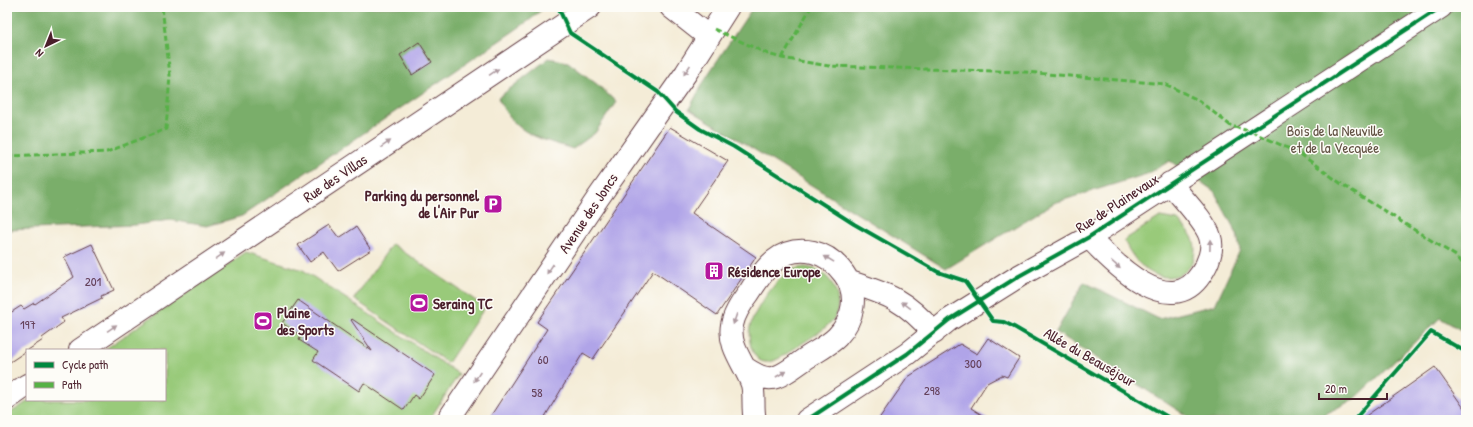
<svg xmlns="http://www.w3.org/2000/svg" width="1473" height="427" viewBox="0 0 1473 427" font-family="'Patrick Hand',sans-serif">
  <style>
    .green { fill: #99ca7a; stroke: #727452 }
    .forest { fill: #7aae6a; stroke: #62664a }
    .building { fill: #b0a4e8 }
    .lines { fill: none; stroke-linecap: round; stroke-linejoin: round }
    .minor-casing { stroke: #643e45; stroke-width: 24 }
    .minor { stroke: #fff; stroke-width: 22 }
    .quiet { stroke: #57b146; stroke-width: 3; stroke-dasharray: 6 3; stroke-linecap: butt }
    .cycleway-casing { stroke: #fdfcf7; stroke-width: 6 }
    .cycleway { stroke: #00873e; stroke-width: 4 }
    .oneway { fill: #ae9aa0 }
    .labels { text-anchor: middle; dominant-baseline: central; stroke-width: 3; stroke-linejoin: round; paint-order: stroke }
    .number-label { font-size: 13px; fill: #64405a }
    .park-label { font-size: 15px; fill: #625243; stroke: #fdfcf7 }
    .street-label { font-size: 15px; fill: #4a1f2b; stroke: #fdfcf7 }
    .poi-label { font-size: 15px; font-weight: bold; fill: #4a1f2b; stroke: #fdfcf7; text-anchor: start }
  </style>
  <rect width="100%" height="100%" fill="#fdfcf7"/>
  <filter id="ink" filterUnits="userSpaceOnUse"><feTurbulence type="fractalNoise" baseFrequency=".025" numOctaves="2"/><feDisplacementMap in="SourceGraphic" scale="8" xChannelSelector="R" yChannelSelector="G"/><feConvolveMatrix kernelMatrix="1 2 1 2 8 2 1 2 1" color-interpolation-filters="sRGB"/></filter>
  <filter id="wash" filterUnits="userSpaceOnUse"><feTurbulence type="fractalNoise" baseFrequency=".012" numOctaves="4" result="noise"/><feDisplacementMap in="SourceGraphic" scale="16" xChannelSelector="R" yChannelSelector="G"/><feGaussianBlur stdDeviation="0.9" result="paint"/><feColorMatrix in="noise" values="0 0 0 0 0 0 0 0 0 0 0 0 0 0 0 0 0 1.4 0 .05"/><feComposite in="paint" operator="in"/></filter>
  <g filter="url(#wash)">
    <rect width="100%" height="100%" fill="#f4ecd7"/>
    <path class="green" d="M 1160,217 L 1178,220 C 1183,226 1191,233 1193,239 C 1196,246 1195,254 1193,261 C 1189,269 1184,274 1175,276 C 1151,282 1132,259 1124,240 Z
      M 392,244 L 485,307 L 448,363 L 354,299 Z
      M 246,252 L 303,270 L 459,374 L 429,420 L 7,420 L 7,415 L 30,400 L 165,400 L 165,350 L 104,350 Z
      M 805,267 C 809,268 813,268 817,270 C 835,278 845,305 832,321 C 822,332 807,340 795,348 C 787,353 778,361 768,362 C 752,364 747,338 750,327 C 754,310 776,279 790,271 C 794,268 800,268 805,267 Z"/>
    <path class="forest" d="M 7,7 L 545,7 L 530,20 L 242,216 L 207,226 L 170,220 L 136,225 L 7,230 Z
      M 753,7 L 1466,7 L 1466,333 L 1440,318 L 1356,398 L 1314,420 L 1193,420 L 1056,332 L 1084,282 L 1159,319 L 1215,305 L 1240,250 L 1237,234 L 1214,191 L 1170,161 L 1147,174 L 1054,203 L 946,269 L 689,109 L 707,76 Z
      M 549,58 L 568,62 L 598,85 L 616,102 L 595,133 L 573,149 C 538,138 515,135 498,98 Z"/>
    <g id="blocks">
      <path class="building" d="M 419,42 L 432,62 L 412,75 L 400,55 Z
        M 670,127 L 728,161 L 692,213 L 756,257 L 717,315 L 653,271 L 593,359 L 583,353 L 543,420 L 488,420 L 547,329 L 537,322 Z
        M 329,225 L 339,238 L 356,227 L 371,250 L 338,271 L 324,252 L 310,262 L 298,245 Z
        M 92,244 L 114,290 L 101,296 L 102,298 L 61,318 L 64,322 L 42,338 L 43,340 L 7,364 L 7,315 L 21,306 L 24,309 L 34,303 L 35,304 L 74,277 L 64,257 Z
        M 298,300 L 372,351 L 351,320 L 352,319 L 435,375 L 419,399 L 414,395 L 404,410 L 364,383 L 359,391 L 313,360 L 318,352 L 299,340 L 301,336 L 282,323 Z
        M 988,338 L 1019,358 L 1007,377 L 1002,375 L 987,383 L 971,408 L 990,420 L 878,420 L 908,377 L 960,344 L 977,354 Z
        M 1435,367 L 1466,411 L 1466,420 L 1360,420 Z"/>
    </g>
  </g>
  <g filter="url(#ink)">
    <use href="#blocks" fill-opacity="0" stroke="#643e45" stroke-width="1"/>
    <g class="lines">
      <g class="minor-casing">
        <path id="minor" d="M 671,7 L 709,37
          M 1089,237 C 1112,262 1170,322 1201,274 C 1208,264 1214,249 1210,237 C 1206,222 1180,196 1170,183
          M 850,282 C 890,295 905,300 934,333
          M 80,350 L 590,7
          M 745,368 C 754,374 766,381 776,377 C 786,374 796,365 805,359 C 815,352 828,346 837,337 C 854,319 859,294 844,274 C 836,263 826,255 813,252 C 780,245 764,269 749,293 C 742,302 734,313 732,325 C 728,347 745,364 752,384 C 755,396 752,408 755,420
          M 7,399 L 27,385
          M 448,420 L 598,198 L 686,73 L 728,7
          M 807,420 L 907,354 L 949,320 L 1019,276 L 1089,237 L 1441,7"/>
      </g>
      <use href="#minor" class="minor"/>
      <path class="quiet" d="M 714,29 L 768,54 L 782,58 L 829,66 L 1024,72 L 1165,84 L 1198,100 L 1231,126 L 1252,132 L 1299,153 L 1343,185 L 1456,256 L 1466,270
        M 782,58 L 811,7
        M 7,156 L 107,152 L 166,129 L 170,75 L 162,7"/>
      <g class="cycleway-casing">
        <path id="cycleway" d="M 558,7 L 570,33 L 658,92 L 676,112 L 700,129 L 734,147 L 854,224 L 938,272 L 965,281 L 993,321 L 1004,322 L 1014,327 L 1173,420
          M 807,420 L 907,354 L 949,320 L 1019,276 L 1089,237 L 1441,7
          M 1354,420 L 1431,332 L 1466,352"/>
      </g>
      <use href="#cycleway" class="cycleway"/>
    </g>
    <defs><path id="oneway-solid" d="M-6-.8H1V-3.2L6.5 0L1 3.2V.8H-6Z"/></defs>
    <g class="oneway">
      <use href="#oneway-solid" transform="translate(687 70) rotate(124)"/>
      <use href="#oneway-solid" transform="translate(494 72) rotate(-34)"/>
      <use href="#oneway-solid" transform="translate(386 144) rotate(-34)"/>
      <use href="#oneway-solid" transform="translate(1210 245) rotate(-89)"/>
      <use href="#oneway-solid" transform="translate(220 256) rotate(-34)"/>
      <use href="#oneway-solid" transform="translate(829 259) rotate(-149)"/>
      <use href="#oneway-solid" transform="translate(1116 265) rotate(42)"/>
      <use href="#oneway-solid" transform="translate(550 269) rotate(124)"/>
      <use href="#oneway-solid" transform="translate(906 305) rotate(-144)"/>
      <use href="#oneway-solid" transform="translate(735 319) rotate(109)"/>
      <use href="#oneway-solid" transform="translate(112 328) rotate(-34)"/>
      <use href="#oneway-solid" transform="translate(781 374) rotate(-30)"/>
      <use href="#oneway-solid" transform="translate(477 377) rotate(124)"/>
    </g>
  </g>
  <defs>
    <g id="parking-square" transform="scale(1)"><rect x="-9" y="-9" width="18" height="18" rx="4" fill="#b5179e" stroke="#fdfcf7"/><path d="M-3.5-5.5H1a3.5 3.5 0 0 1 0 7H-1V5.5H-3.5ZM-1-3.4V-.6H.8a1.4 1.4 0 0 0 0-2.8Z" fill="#fff"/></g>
    <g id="building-square" transform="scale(1)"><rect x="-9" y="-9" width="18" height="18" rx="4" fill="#b5179e" stroke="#fdfcf7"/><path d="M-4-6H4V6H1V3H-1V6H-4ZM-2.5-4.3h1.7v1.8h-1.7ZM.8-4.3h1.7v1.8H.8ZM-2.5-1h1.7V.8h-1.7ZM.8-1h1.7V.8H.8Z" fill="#fff"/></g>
    <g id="stadium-square" transform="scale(1)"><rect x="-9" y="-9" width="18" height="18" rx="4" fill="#b5179e" stroke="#fdfcf7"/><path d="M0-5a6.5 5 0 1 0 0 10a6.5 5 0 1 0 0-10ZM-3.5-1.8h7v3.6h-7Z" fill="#fff"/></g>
  </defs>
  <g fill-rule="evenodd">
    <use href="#parking-square" x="493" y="204"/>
    <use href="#building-square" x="714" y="271"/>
    <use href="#stadium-square" x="419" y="303"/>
    <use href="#stadium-square" x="263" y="321"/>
  </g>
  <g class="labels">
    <g class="number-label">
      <text x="93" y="281">201</text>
      <text x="28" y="324">197</text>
      <text x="543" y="359">60</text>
      <text x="973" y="363">300</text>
      <text x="932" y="390">298</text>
      <text x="537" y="392">58</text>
    </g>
    <g class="park-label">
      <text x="1335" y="130">Bois de la Neuville<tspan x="1335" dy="17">et de la Vecquée</tspan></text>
    </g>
    <g class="street-label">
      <text transform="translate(335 178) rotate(-34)">Rue des Villas</text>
      <text transform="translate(1117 203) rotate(-33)">Rue de Plainevaux</text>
      <text transform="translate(588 213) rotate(-56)">Avenue des Joncs</text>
      <text transform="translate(1090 357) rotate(30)">Allée du Beauséjour</text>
    </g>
    <g class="poi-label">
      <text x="479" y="195" text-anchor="end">Parking du personnel<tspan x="479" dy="17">de l'Air Pur</tspan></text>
      <text x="728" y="271">Résidence Europe</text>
      <text x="433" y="303">Seraing TC</text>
      <text x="277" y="312">Plaine<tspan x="277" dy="17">des Sports</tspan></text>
    </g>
  </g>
  <rect width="1473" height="427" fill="none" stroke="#fdfcf7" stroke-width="24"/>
  <rect x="26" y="349" width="140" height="52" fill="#fdfcf7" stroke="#b5a4a5"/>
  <rect x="34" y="362" width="20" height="6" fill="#00873e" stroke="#b5a4a5"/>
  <text x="62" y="369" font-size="12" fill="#4a1f2b">Cycle path</text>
  <rect x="34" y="382" width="20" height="6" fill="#57b146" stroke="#b5a4a5"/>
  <text x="62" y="389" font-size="12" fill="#4a1f2b">Path</text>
  <g transform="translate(46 46) rotate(223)" stroke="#fdfcf7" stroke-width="3" paint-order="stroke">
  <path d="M0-3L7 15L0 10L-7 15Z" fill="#4a1f2b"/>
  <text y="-6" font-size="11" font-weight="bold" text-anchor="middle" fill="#4a1f2b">N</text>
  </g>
  <path d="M1319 393v6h68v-6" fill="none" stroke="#4a1f2b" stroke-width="2"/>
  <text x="1325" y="393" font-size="12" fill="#4a1f2b" stroke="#fdfcf7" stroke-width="3" paint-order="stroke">20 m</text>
</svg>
